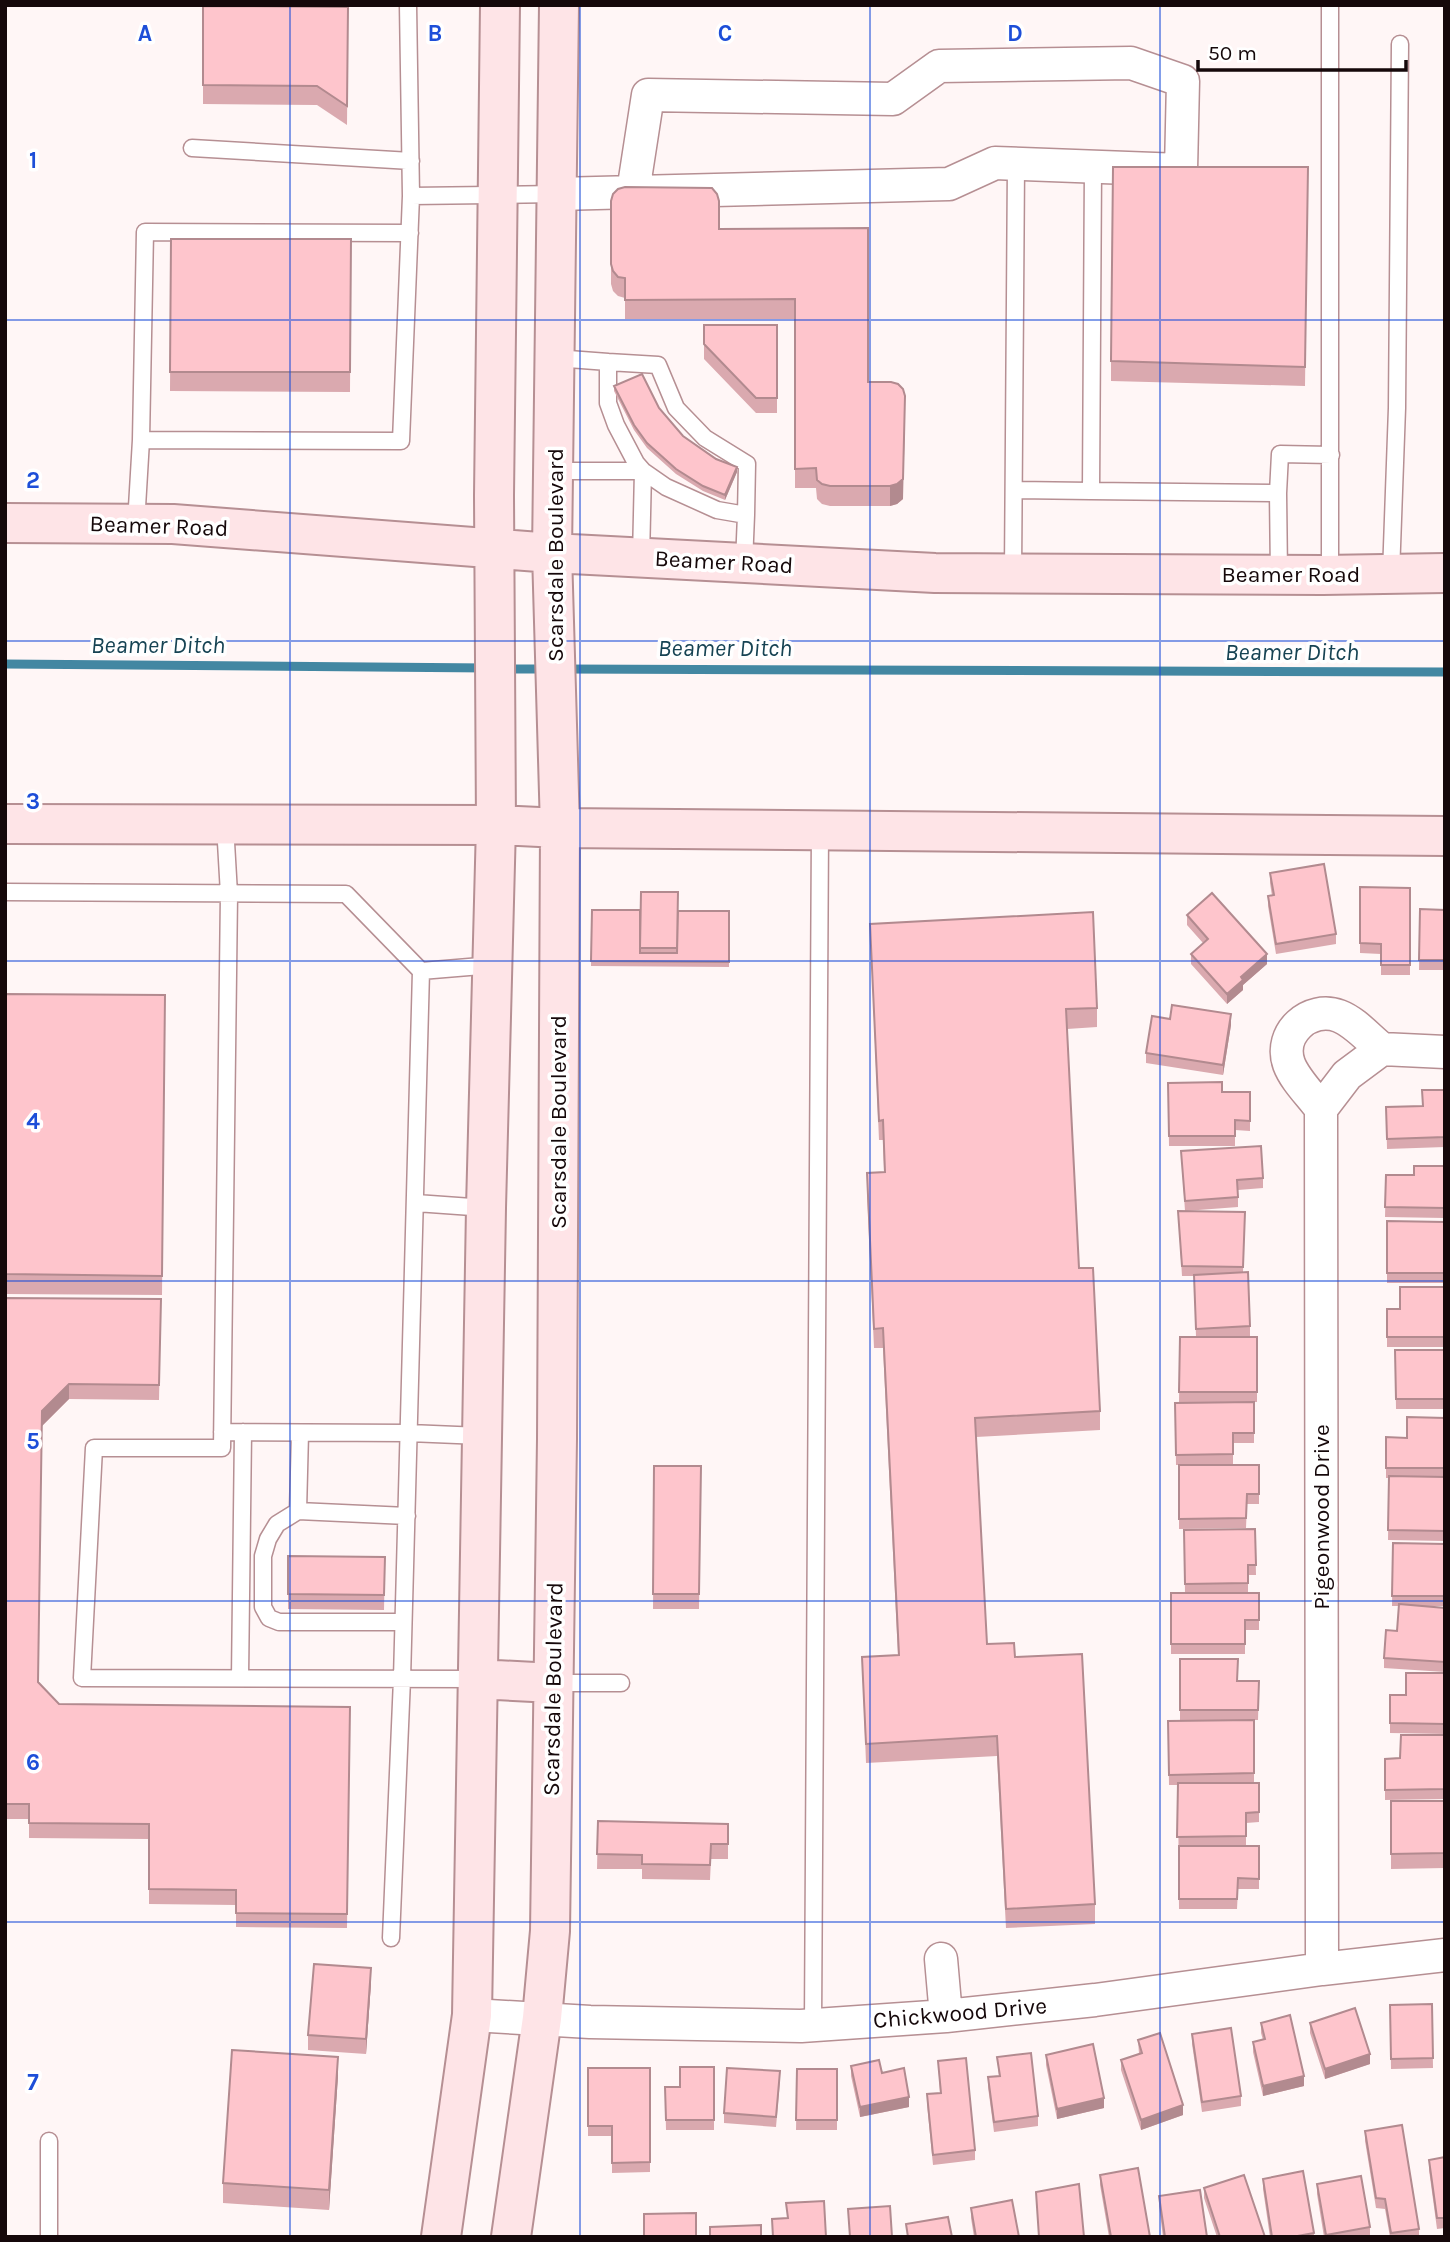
<svg xmlns="http://www.w3.org/2000/svg" width="1450" height="2242" viewBox="0 0 1450 2242" font-family="Karla,sans-serif">
  <style>
    .lines { fill: none; stroke-linecap: round; stroke-linejoin: round }
    .stream { stroke: #4387a2; stroke-width: 9 }
    .service-casing { stroke: #b68f93; stroke-width: 19 }
    .minor-casing { stroke: #b68f93; stroke-width: 35 }
    .secondary-casing { stroke: #b68f93; stroke-width: 42 }
    .service { stroke: #fff; stroke-width: 16 }
    .minor { stroke: #fff; stroke-width: 32 }
    .secondary { stroke: #fee4e7; stroke-width: 38 }
    .wall { fill: #daa9af }
    .shaded-wall { fill: #b28a8f }
    .building { fill: #fec5cc; stroke: #b28a8f; stroke-width: 2 }
    .grid { fill: none; stroke: #1d4ed8; stroke-width: 2; stroke-opacity: 0.55 }
    .labels { text-anchor: middle; dominant-baseline: central; stroke-width: 7; stroke-linejoin: round; paint-order: stroke }
    .street-label { font-size: 23px; fill: #15080a; stroke: #fff }
    .water-label { font-size: 24px; font-style: italic; fill: #164353; stroke: #fff }
    .grid-label { font-size: 23px; text-anchor: middle; font-weight: bold; fill: #1d4ed8; stroke: #fff; stroke-width: 7; stroke-linejoin: round; paint-order: stroke }
  </style>
  <rect width="100%" height="100%" fill="#fff6f6"/>
  <g class="lines">
    <path class="stream" d="M 5,664 L 488,668
      M 505,669 L 547,669
      M 565,669 L 1445,672"/>
    <g class="service-casing">
      <path id="service" d="M 408,5 L 411,196
        M 192,148 L 411,161
        M 1093,167 L 1091,491 L 1278,493 L 1279,575
        M 555,358 L 608,362 L 608,403 L 616,425 L 636,463 L 643,471 L 666,487 L 717,510 L 746,515 L 744,563
        M 608,362 L 658,365 L 676,408 L 705,438 L 747,464 L 746,515
        M 141,440 L 145,232 L 410,233
        M 554,471 L 643,471 L 641,558
        M 1014,490 L 1091,491
        M 1278,493 L 1280,454 L 1331,455
        M 136,524 L 141,440 L 401,441 L 411,196 L 557,194
        M 1013,573 L 1016,164
        M 1391,574 L 1397,408 L 1400,44
        M 1330,575 L 1330,5
        M 225,825 L 229,894 L 222,1448 L 94,1448 L 82,1678 L 478,1679
        M 5,892 L 346,894 L 421,971
        M 416,1203 L 486,1208
        M 222,1432 L 409,1433 L 481,1436
        M 300,1433 L 298,1511 L 407,1516
        M 298,1511 L 277,1524 L 268,1539 L 263,1556 L 263,1607 L 269,1618 L 279,1622 L 403,1622
        M 240,1678 L 243,1432
        M 553,1683 L 621,1683
        M 391,1938 L 402,1679 L 421,971 L 493,965
        M 813,2025 L 820,829
        M 49,2237 L 49,2141"/>
    </g>
    <g class="minor-casing">
      <path id="minor" d="M 557,194 L 949,184 L 995,163 L 1181,170 L 1183,81 L 1131,63 L 939,66 L 893,99 L 648,95 L 633,192
        M 1321,1109 C 1311,1095 1295,1080 1289,1064 C 1278,1033 1310,1005 1339,1016 C 1355,1022 1369,1039 1382,1049
        M 941,1959 L 946,2016
        M 1322,1969 L 1321,1109 L 1347,1075 L 1382,1049 L 1445,1052
        M 472,2015 L 590,2022 L 801,2026 L 946,2016 L 1095,2000 L 1322,1969 L 1445,1955"/>
    </g>
    <g class="secondary-casing">
      <path id="secondary" d="M 5,523 L 173,524 L 552,553 L 935,573 L 1323,575 L 1445,573
        M 5,824 L 496,825 L 560,828 L 1445,836
        M 478,1679 L 553,1683
        M 441,2237 L 472,2015 L 486,1208 L 496,825 L 494,496 L 500,5
        M 511,2237 L 542,2018 L 550,1931 L 557,1439 L 560,828 L 552,553 L 559,5"/>
    </g>
    <use href="#service" class="service"/>
    <use href="#minor" class="minor"/>
    <use href="#secondary" class="secondary"/>
  </g>
  <path class="wall" d="M 203,6 L 348,7 L 347,125 L 317,105 L 203,104 Z
    M 1308,167 L 1305,386 L 1111,381 L 1111,361 Z
    M 611,201 L 719,229 L 868,228 L 868,382 L 903,499 L 897,504 L 890,506 L 830,506 L 822,504 L 817,499 L 816,488 L 795,488 L 795,319 L 625,319 L 625,298 L 618,296 L 613,291 L 611,284 Z
    M 171,239 L 351,239 L 350,392 L 170,391 Z
    M 704,325 L 777,325 L 777,413 L 756,413 L 704,359 Z
    M 614,386 L 659,408 L 683,436 L 737,472 L 725,500 L 703,491 L 676,474 L 647,448 L 634,430 L 614,391 Z
    M 1270,873 L 1336,934 L 1336,944 L 1276,954 L 1268,906 L 1268,896 L 1272,896 L 1270,883 Z
    M 1360,887 L 1410,888 L 1410,975 L 1381,975 L 1381,954 L 1360,953 Z
    M 1420,909 L 1445,910 L 1445,970 L 1419,970 Z
    M 592,910 L 729,911 L 729,967 L 591,966 Z
    M 1187,915 L 1267,964 L 1243,985 L 1243,990 L 1227,1004 L 1191,964 L 1191,954 L 1203,943 L 1187,925 Z
    M 870,924 L 1097,1008 L 1097,1027 L 1067,1029 L 1079,1268 L 1100,1411 L 1100,1430 L 976,1437 L 987,1644 L 1015,1657 L 1095,1904 L 1095,1924 L 1006,1928 L 997,1756 L 866,1763 L 862,1657 L 898,1655 L 883,1348 L 874,1348 L 867,1192 L 867,1173 L 884,1172 L 883,1140 L 879,1140 Z
    M 5,994 L 165,995 L 162,1295 L 5,1294 Z
    M 1170,1019 L 1231,1025 L 1223,1075 L 1146,1063 L 1146,1053 Z
    M 1168,1083 L 1222,1092 L 1250,1092 L 1250,1131 L 1235,1130 L 1235,1146 L 1169,1146 Z
    M 1445,1090 L 1445,1147 L 1387,1149 L 1386,1107 L 1423,1106 Z
    M 1181,1151 L 1263,1178 L 1263,1188 L 1238,1190 L 1238,1207 L 1185,1211 Z
    M 1445,1166 L 1445,1218 L 1385,1217 L 1386,1175 L 1414,1175 Z
    M 1178,1211 L 1245,1212 L 1243,1272 L 1250,1326 L 1250,1336 L 1257,1337 L 1257,1402 L 1254,1402 L 1254,1443 L 1233,1443 L 1233,1464 L 1176,1465 L 1175,1403 L 1242,1402 L 1179,1402 L 1180,1337 L 1196,1337 L 1194,1276 L 1182,1276 Z
    M 1387,1221 L 1445,1222 L 1445,1283 L 1387,1283 Z
    M 1445,1287 L 1445,1347 L 1387,1347 L 1387,1309 L 1400,1309 Z
    M 5,1298 L 161,1299 L 159,1400 L 69,1399 L 42,1426 L 38,1683 L 59,1704 L 350,1707 L 347,1928 L 236,1927 L 236,1905 L 149,1904 L 149,1839 L 29,1838 L 29,1819 L 5,1819 Z
    M 1395,1350 L 1445,1350 L 1445,1409 L 1396,1409 Z
    M 1445,1418 L 1445,1541 L 1388,1540 L 1389,1478 L 1386,1478 L 1386,1437 L 1407,1438 Z
    M 1179,1465 L 1259,1465 L 1259,1504 L 1247,1504 L 1246,1528 L 1179,1529 Z
    M 654,1466 L 701,1466 L 699,1609 L 653,1609 Z
    M 1255,1529 L 1256,1575 L 1248,1575 L 1248,1593 L 1259,1593 L 1259,1630 L 1245,1630 L 1245,1654 L 1171,1654 L 1171,1593 L 1185,1593 L 1184,1530 Z
    M 1393,1543 L 1445,1544 L 1445,1606 L 1426,1606 L 1445,1608 L 1445,1672 L 1384,1668 L 1384,1658 L 1397,1631 L 1399,1606 L 1392,1606 Z
    M 288,1556 L 385,1557 L 384,1610 L 288,1609 Z
    M 1180,1659 L 1237,1681 L 1259,1681 L 1258,1720 L 1254,1720 L 1254,1783 L 1259,1783 L 1259,1822 L 1246,1823 L 1246,1846 L 1259,1846 L 1259,1889 L 1238,1889 L 1237,1909 L 1179,1909 L 1178,1785 L 1169,1785 L 1168,1721 L 1229,1720 L 1180,1720 Z
    M 1445,1673 L 1445,1734 L 1390,1733 L 1390,1695 L 1406,1695 Z
    M 1445,1735 L 1445,1799 L 1385,1800 L 1385,1759 L 1400,1758 Z
    M 1391,1801 L 1445,1801 L 1445,1868 L 1391,1869 Z
    M 598,1821 L 728,1824 L 728,1859 L 711,1859 L 710,1880 L 642,1879 L 642,1869 L 597,1869 Z
    M 371,1983 L 366,2054 L 308,2050 L 308,2035 Z
    M 1432,2004 L 1433,2068 L 1391,2069 L 1390,2005 Z
    M 1261,2023 L 1304,2086 L 1263,2096 L 1253,2052 L 1253,2042 L 1263,2040 L 1261,2033 Z
    M 1310,2023 L 1370,2064 L 1325,2079 L 1310,2033 Z
    M 1192,2034 L 1241,2096 L 1241,2106 L 1202,2112 L 1192,2044 Z
    M 1138,2040 L 1183,2115 L 1141,2130 L 1121,2070 L 1121,2060 L 1139,2054 Z
    M 1046,2055 L 1104,2108 L 1057,2119 L 1046,2065 Z
    M 997,2057 L 1038,2116 L 1038,2126 L 994,2132 L 988,2087 L 988,2077 L 999,2076 Z
    M 938,2061 L 975,2150 L 975,2160 L 933,2165 L 927,2104 L 927,2094 L 940,2093 Z
    M 851,2066 L 882,2073 L 909,2107 L 860,2117 L 851,2076 Z
    M 714,2067 L 714,2130 L 666,2130 L 665,2087 L 680,2087 Z
    M 588,2068 L 650,2068 L 650,2172 L 612,2173 L 612,2136 L 588,2136 Z
    M 797,2069 L 837,2069 L 837,2130 L 796,2130 Z
    M 338,2076 L 329,2210 L 223,2203 L 223,2183 Z
    M 780,2081 L 776,2127 L 724,2123 L 724,2113 Z
    M 1365,2131 L 1419,2229 L 1419,2237 L 1390,2237 L 1385,2209 L 1376,2208 L 1365,2141 Z
    M 1445,2157 L 1445,2228 L 1437,2229 L 1429,2170 L 1429,2160 Z
    M 1100,2175 L 1150,2237 L 1109,2237 L 1100,2185 Z
    M 1263,2179 L 1314,2233 L 1314,2237 L 1270,2237 L 1263,2189 Z
    M 1317,2184 L 1370,2227 L 1370,2237 L 1324,2237 L 1317,2194 Z
    M 1204,2188 L 1265,2237 L 1217,2237 L 1204,2198 Z
    M 1159,2196 L 1207,2237 L 1163,2237 L 1159,2206 Z
    M 971,2208 L 1019,2237 L 974,2237 L 971,2218 Z"/>
  <path class="shaded-wall" d="M 905,416 L 903,499 L 897,504 L 890,506 L 890,486 Z
    M 737,467 L 737,472 L 725,500 L 725,495 Z
    M 1267,954 L 1267,964 L 1243,985 L 1243,990 L 1227,1004 L 1227,994 L 1241,977 Z
    M 1231,1014 L 1231,1025 L 1223,1075 L 1223,1065 Z
    M 69,1384 L 69,1399 L 42,1426 L 42,1411 Z
    M 371,1968 L 371,1983 L 366,2054 L 366,2039 Z
    M 1370,2054 L 1370,2064 L 1325,2079 L 1325,2069 Z
    M 338,2057 L 338,2076 L 329,2210 L 329,2190 Z
    M 1304,2076 L 1304,2086 L 1263,2096 L 1263,2086 Z
    M 909,2097 L 909,2107 L 860,2117 L 860,2107 Z
    M 1104,2098 L 1104,2108 L 1057,2119 L 1057,2109 Z
    M 1183,2105 L 1183,2115 L 1141,2130 L 1141,2120 Z"/>
  <path class="building" d="M 203,6 L 348,7 L 347,106 L 317,86 L 203,85 Z
    M 1113,167 L 1308,167 L 1305,367 L 1111,361 Z
    M 625,187 L 712,188 L 717,194 L 719,201 L 719,229 L 868,228 L 868,382 L 891,382 L 898,384 L 903,389 L 905,396 L 903,479 L 897,484 L 890,486 L 830,486 L 822,484 L 817,480 L 816,468 L 795,469 L 795,299 L 625,300 L 625,278 L 618,277 L 613,271 L 611,264 L 611,201 L 613,194 L 618,189 Z
    M 171,239 L 351,239 L 350,372 L 170,372 Z
    M 704,325 L 777,325 L 777,398 L 756,398 L 704,344 Z
    M 642,374 L 659,408 L 683,436 L 716,459 L 737,467 L 725,495 L 703,486 L 676,469 L 647,443 L 634,425 L 614,386 Z
    M 1324,864 L 1336,934 L 1276,944 L 1268,896 L 1274,895 L 1270,873 Z
    M 1360,887 L 1410,888 L 1410,965 L 1381,965 L 1381,944 L 1360,943 Z
    M 641,892 L 678,892 L 677,948 L 640,948 Z
    M 1212,893 L 1267,954 L 1241,977 L 1243,980 L 1227,994 L 1191,954 L 1208,939 L 1187,915 Z
    M 1420,909 L 1445,910 L 1445,960 L 1419,960 Z
    M 592,910 L 640,910 L 640,953 L 677,953 L 678,911 L 729,911 L 729,962 L 591,961 Z
    M 1093,912 L 1097,1008 L 1066,1009 L 1079,1268 L 1093,1268 L 1100,1411 L 975,1418 L 987,1644 L 1014,1643 L 1015,1657 L 1082,1654 L 1095,1904 L 1006,1909 L 997,1736 L 866,1744 L 862,1657 L 899,1655 L 883,1328 L 874,1329 L 867,1173 L 885,1172 L 883,1120 L 879,1121 L 870,924 Z
    M 5,994 L 165,995 L 162,1276 L 5,1274 Z
    M 1172,1005 L 1231,1014 L 1223,1065 L 1146,1053 L 1152,1016 L 1170,1019 Z
    M 1222,1082 L 1222,1092 L 1250,1092 L 1250,1121 L 1235,1120 L 1235,1136 L 1169,1136 L 1168,1083 Z
    M 1422,1090 L 1445,1090 L 1445,1137 L 1387,1139 L 1386,1107 L 1423,1106 Z
    M 1261,1146 L 1263,1178 L 1237,1180 L 1238,1197 L 1185,1201 L 1181,1151 Z
    M 1414,1166 L 1445,1166 L 1445,1208 L 1385,1207 L 1386,1175 L 1414,1175 Z
    M 1178,1211 L 1245,1212 L 1243,1267 L 1182,1266 Z
    M 1387,1221 L 1445,1222 L 1445,1273 L 1387,1273 Z
    M 1248,1272 L 1250,1326 L 1196,1329 L 1194,1275 Z
    M 1400,1287 L 1445,1287 L 1445,1337 L 1387,1337 L 1387,1309 L 1400,1309 Z
    M 5,1298 L 161,1299 L 159,1385 L 69,1384 L 42,1411 L 38,1682 L 59,1704 L 350,1707 L 347,1914 L 236,1913 L 236,1890 L 149,1889 L 149,1824 L 29,1823 L 29,1804 L 5,1804 Z
    M 1180,1337 L 1257,1337 L 1257,1392 L 1179,1392 Z
    M 1395,1350 L 1445,1350 L 1445,1399 L 1396,1399 Z
    M 1254,1402 L 1254,1433 L 1233,1433 L 1233,1454 L 1176,1455 L 1175,1403 Z
    M 1407,1417 L 1445,1418 L 1445,1468 L 1386,1468 L 1386,1437 L 1407,1438 Z
    M 1179,1465 L 1259,1465 L 1259,1494 L 1247,1494 L 1246,1518 L 1179,1519 Z
    M 654,1466 L 701,1466 L 699,1594 L 653,1594 Z
    M 1389,1476 L 1445,1477 L 1445,1531 L 1388,1530 Z
    M 1255,1529 L 1256,1565 L 1248,1565 L 1248,1583 L 1185,1584 L 1184,1530 Z
    M 1393,1543 L 1445,1544 L 1445,1596 L 1392,1596 Z
    M 288,1556 L 385,1557 L 384,1595 L 288,1594 Z
    M 1171,1593 L 1259,1593 L 1259,1620 L 1245,1620 L 1245,1644 L 1171,1644 Z
    M 1399,1604 L 1445,1608 L 1445,1662 L 1384,1658 L 1386,1630 L 1397,1631 Z
    M 1180,1659 L 1238,1659 L 1237,1681 L 1259,1681 L 1258,1710 L 1180,1710 Z
    M 1406,1673 L 1445,1673 L 1445,1724 L 1390,1723 L 1390,1695 L 1406,1695 Z
    M 1254,1720 L 1254,1773 L 1169,1775 L 1168,1721 Z
    M 1401,1735 L 1445,1735 L 1445,1789 L 1385,1790 L 1385,1759 L 1400,1758 Z
    M 1178,1783 L 1259,1783 L 1259,1812 L 1246,1813 L 1246,1836 L 1177,1837 Z
    M 1391,1801 L 1445,1801 L 1445,1853 L 1391,1854 Z
    M 598,1821 L 728,1824 L 728,1844 L 711,1844 L 710,1865 L 642,1864 L 642,1855 L 597,1854 Z
    M 1179,1846 L 1259,1846 L 1259,1879 L 1238,1878 L 1237,1899 L 1179,1899 Z
    M 314,1964 L 371,1968 L 366,2039 L 308,2035 Z
    M 1432,2004 L 1433,2058 L 1391,2059 L 1390,2005 Z
    M 1355,2008 L 1370,2054 L 1325,2069 L 1310,2023 Z
    M 1290,2015 L 1304,2076 L 1263,2086 L 1253,2042 L 1265,2039 L 1261,2023 Z
    M 1231,2028 L 1241,2096 L 1202,2102 L 1192,2034 Z
    M 1160,2033 L 1183,2105 L 1141,2120 L 1121,2060 L 1142,2053 L 1138,2040 Z
    M 1093,2044 L 1104,2098 L 1057,2109 L 1046,2055 Z
    M 232,2050 L 338,2057 L 329,2190 L 223,2183 Z
    M 1031,2053 L 1038,2116 L 994,2122 L 988,2077 L 1000,2076 L 997,2057 Z
    M 966,2058 L 975,2150 L 933,2155 L 927,2094 L 941,2093 L 938,2061 Z
    M 879,2060 L 882,2073 L 904,2068 L 909,2097 L 860,2107 L 851,2066 Z
    M 680,2067 L 714,2067 L 714,2120 L 666,2120 L 665,2087 L 680,2087 Z
    M 588,2068 L 650,2068 L 650,2162 L 612,2163 L 612,2126 L 588,2126 Z
    M 727,2068 L 780,2071 L 776,2117 L 724,2113 Z
    M 797,2069 L 837,2069 L 837,2120 L 796,2120 Z
    M 1402,2125 L 1419,2229 L 1391,2233 L 1385,2199 L 1376,2198 L 1365,2131 Z
    M 1445,2157 L 1445,2218 L 1437,2218 L 1429,2160 Z
    M 1138,2168 L 1150,2237 L 1111,2237 L 1100,2175 Z
    M 1303,2171 L 1314,2233 L 1292,2237 L 1272,2237 L 1263,2179 Z
    M 1244,2175 L 1265,2237 L 1220,2237 L 1204,2188 Z
    M 1361,2176 L 1370,2227 L 1326,2235 L 1317,2184 Z
    M 1079,2184 L 1084,2237 L 1039,2237 L 1036,2192 Z
    M 1200,2190 L 1207,2237 L 1165,2237 L 1159,2196 Z
    M 1012,2200 L 1019,2237 L 976,2237 L 971,2208 Z
    M 824,2201 L 826,2237 L 773,2237 L 772,2219 L 788,2218 L 786,2203 Z
    M 890,2206 L 892,2237 L 850,2237 L 848,2209 Z
    M 696,2213 L 696,2237 L 644,2237 L 644,2214 Z
    M 948,2217 L 952,2237 L 908,2237 L 906,2224 Z
    M 761,2225 L 761,2237 L 710,2237 L 710,2227 Z"/>
  <path class="grid" d="M 290,5 L 290,2237M 580,5 L 580,2237M 870,5 L 870,2237M 1160,5 L 1160,2237M 5,320 L 1445,320M 5,641 L 1445,641M 5,961 L 1445,961M 5,1281 L 1445,1281M 5,1601 L 1445,1601M 5,1922 L 1445,1922"/>
  <g class="labels">
    <g class="street-label">
      <text transform="translate(159 526) rotate(2)">Beamer Road</text>
      <text transform="translate(555 555) rotate(-90)">Scarsdale Boulevard</text>
      <text transform="translate(724 562) rotate(3)">Beamer Road</text>
      <text x="1291" y="574">Beamer Road</text>
      <text transform="translate(558 1122) rotate(-90)">Scarsdale Boulevard</text>
      <text transform="translate(1321 1517) rotate(-90)">Pigeonwood Drive</text>
      <text transform="translate(553 1689) rotate(-89)">Scarsdale Boulevard</text>
      <text transform="translate(960 2013) rotate(-5)">Chickwood Drive</text>
    </g>
    <g class="water-label">
      <text x="158" y="645">Beamer Ditch</text>
      <text x="725" y="648">Beamer Ditch</text>
      <text x="1292" y="652">Beamer Ditch</text>
    </g>
  </g>
  <g class="grid-label">
    <text x="145" y="41">A</text>
    <text x="435" y="41">B</text>
    <text x="725" y="41">C</text>
    <text x="1015" y="41">D</text>
    <text x="33" y="168">1</text>
    <text x="33" y="488">2</text>
    <text x="33" y="809">3</text>
    <text x="33" y="1129">4</text>
    <text x="33" y="1449">5</text>
    <text x="33" y="1770">6</text>
    <text x="33" y="2090">7</text>
  </g>
  <rect width="1450" height="2242" fill="none" stroke="#15080a" stroke-width="14"/>
  <path d="M1198 60v10h208v-10" fill="none" stroke="#15080a" stroke-width="3.5"/>
  <text x="1208" y="60" font-size="21" fill="#15080a" stroke="#ffffff" stroke-width="5" paint-order="stroke">50 m</text>
</svg>
